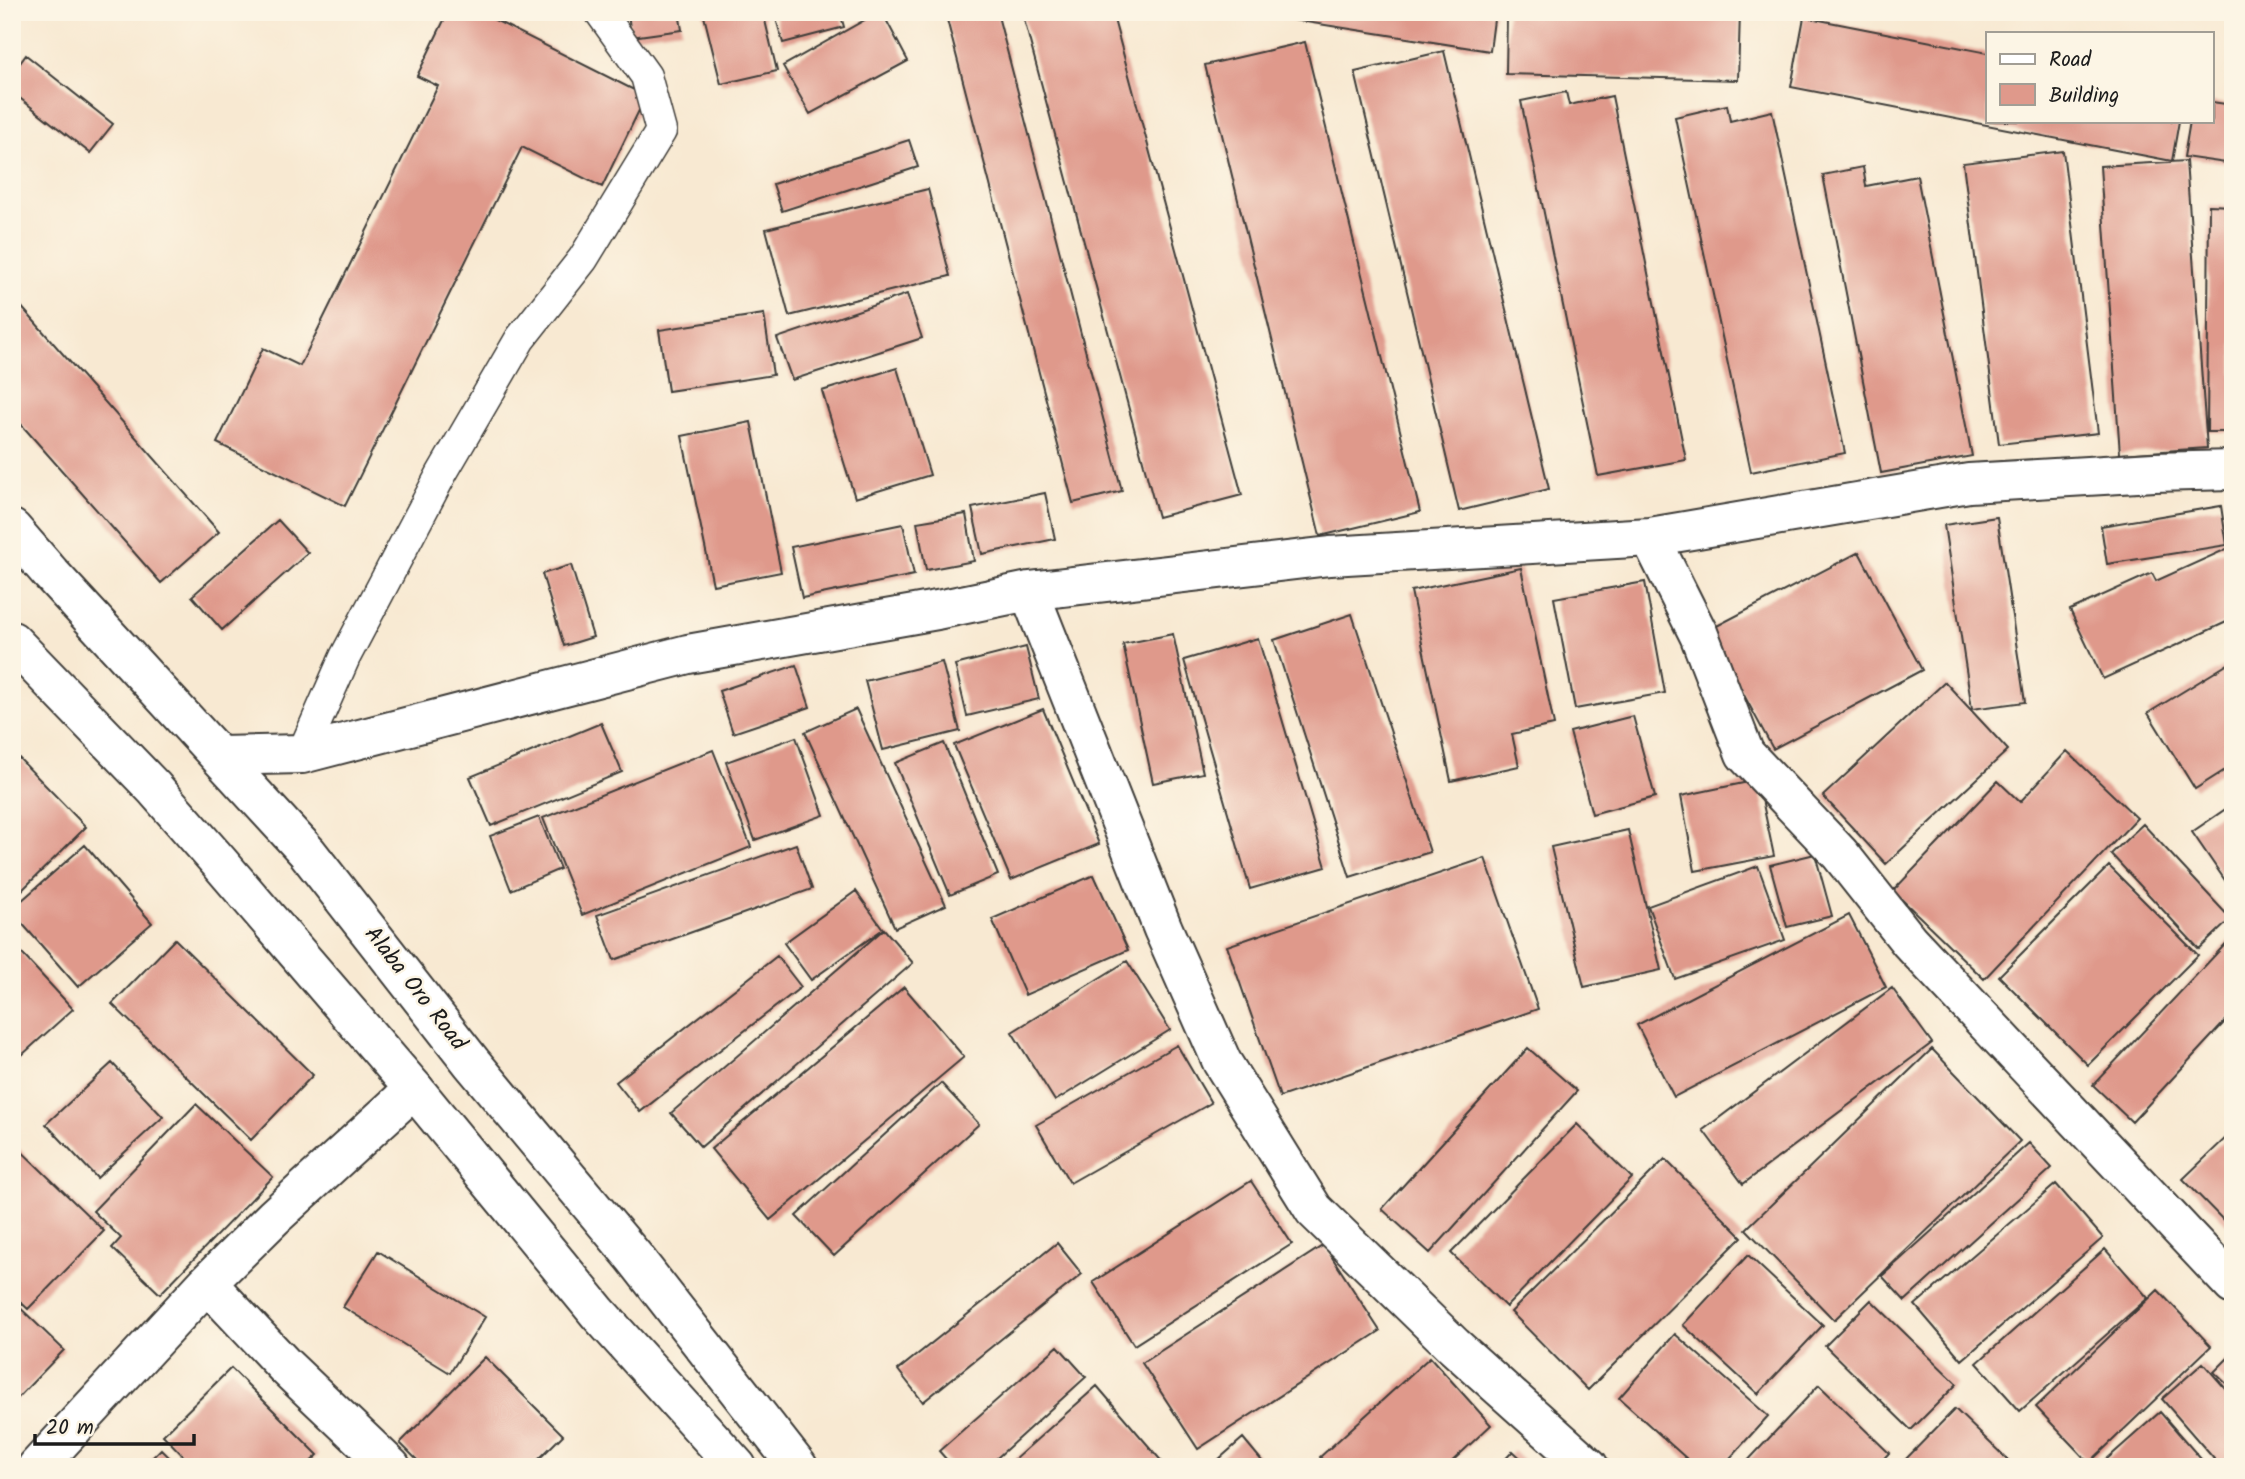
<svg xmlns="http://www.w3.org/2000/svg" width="2245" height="1479" viewBox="0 0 2245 1479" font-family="Kalam,sans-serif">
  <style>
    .building { fill: #df998b }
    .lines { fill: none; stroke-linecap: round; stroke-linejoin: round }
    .lane-casing { stroke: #3d3b37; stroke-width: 33 }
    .street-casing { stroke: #3d3b37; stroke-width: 42 }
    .secondary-casing { stroke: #3d3b37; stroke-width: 42 }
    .lane { stroke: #fff; stroke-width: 30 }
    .street { stroke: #fff; stroke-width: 38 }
    .secondary { stroke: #fff; stroke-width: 38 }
    .labels { text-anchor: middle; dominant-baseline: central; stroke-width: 5; stroke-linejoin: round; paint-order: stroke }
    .street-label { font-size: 23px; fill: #1c1c1c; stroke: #fcf5e5 }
  </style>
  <rect width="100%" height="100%" fill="#fcf5e5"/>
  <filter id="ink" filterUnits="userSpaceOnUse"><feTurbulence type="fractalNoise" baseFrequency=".0143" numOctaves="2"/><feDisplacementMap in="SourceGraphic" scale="14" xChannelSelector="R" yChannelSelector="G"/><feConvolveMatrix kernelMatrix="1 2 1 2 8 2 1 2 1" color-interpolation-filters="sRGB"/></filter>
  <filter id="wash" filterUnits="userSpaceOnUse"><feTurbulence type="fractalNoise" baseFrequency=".00686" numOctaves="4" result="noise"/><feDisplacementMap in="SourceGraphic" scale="28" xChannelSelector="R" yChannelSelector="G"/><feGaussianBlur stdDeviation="1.57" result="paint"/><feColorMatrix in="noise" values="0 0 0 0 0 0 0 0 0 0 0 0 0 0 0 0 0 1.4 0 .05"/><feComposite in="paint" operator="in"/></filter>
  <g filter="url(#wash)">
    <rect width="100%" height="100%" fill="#f8e9d2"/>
    <g id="blocks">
      <path class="building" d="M 448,12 L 479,12 L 646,96 L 602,187 L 522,147 L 345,506 L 217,443 L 263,348 L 300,366 L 438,86 L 417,76 Z
        M 628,12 L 679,12 L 682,30 L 631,37 Z
        M 703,12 L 763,12 L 777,71 L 721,84 Z
        M 774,12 L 840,12 L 844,27 L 783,43 Z
        M 879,12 L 882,12 L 908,61 L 810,114 L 783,66 Z
        M 945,12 L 997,12 L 1122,491 L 1073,503 Z
        M 1022,12 L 1112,12 L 1242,495 L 1158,517 Z
        M 1243,12 L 1495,12 L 1490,51 Z
        M 1507,12 L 1740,12 L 1738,80 L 1506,74 Z
        M 1804,17 L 1988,53 L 1988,121 L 2179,121 L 2172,161 L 1791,87 Z
        M 1305,42 L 1420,512 L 1320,536 L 1205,65 Z
        M 1444,51 L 1549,489 L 1459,511 L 1355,72 Z
        M 26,55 L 113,124 L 90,153 L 12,92 L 12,74 Z
        M 1566,92 L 1569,105 L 1612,96 L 1686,460 L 1598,476 L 1521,101 Z
        M 2212,102 L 2233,105 L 2233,164 L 2184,157 L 2190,121 L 2212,121 Z
        M 1727,105 L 1730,121 L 1772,111 L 1845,453 L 1751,472 L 1675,117 Z
        M 909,140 L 918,167 L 782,211 L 773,184 Z
        M 2063,151 L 2098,433 L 1999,444 L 1963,163 Z
        M 2186,161 L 2207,448 L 2120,454 L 2100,166 Z
        M 1863,167 L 1866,186 L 1917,176 L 1972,456 L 1881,473 L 1823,175 Z
        M 928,189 L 950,276 L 789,316 L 766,229 Z
        M 2209,205 L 2233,206 L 2233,432 L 2207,432 Z
        M 907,294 L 922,338 L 792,380 L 777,338 Z
        M 12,296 L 219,532 L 161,583 L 12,414 Z
        M 764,314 L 773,375 L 668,391 L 659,330 Z
        M 897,368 L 930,475 L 855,498 L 822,391 Z
        M 751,422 L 781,572 L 713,585 L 682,436 Z
        M 1045,493 L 1055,539 L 982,554 L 972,508 Z
        M 2221,506 L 2227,545 L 2107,564 L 2101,526 Z
        M 966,514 L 974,561 L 926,570 L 917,522 Z
        M 1997,517 L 2025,702 L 1972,709 L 1944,525 Z
        M 278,520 L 308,553 L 222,630 L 192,596 Z
        M 903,524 L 914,575 L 802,598 L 791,547 Z
        M 2233,546 L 2233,619 L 2103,679 L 2070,610 L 2152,573 L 2156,581 Z
        M 1859,552 L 1922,670 L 1773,749 L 1709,630 Z
        M 571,565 L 593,637 L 564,646 L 542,574 Z
        M 1521,568 L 1554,725 L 1512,734 L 1519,766 L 1451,781 L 1411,591 Z
        M 1645,582 L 1665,693 L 1575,709 L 1554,598 Z
        M 1352,614 L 1430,852 L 1350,877 L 1274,640 Z
        M 1173,634 L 1203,773 L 1153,783 L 1123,644 Z
        M 1258,638 L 1326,867 L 1250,889 L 1184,660 Z
        M 1026,647 L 1039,699 L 967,716 L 955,665 Z
        M 2233,661 L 2233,765 L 2195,789 L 2148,713 Z
        M 942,662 L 960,731 L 883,750 L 865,681 Z
        M 796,665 L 810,707 L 733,733 L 719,691 Z
        M 1945,682 L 2008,750 L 1886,864 L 1823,796 Z
        M 856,709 L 946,905 L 895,928 L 805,732 Z
        M 1043,709 L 1099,844 L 1011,880 L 954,745 Z
        M 1633,716 L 1655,797 L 1592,814 L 1570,732 Z
        M 601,723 L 622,772 L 491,826 L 470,777 Z
        M 796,737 L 824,815 L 755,840 L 726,762 Z
        M 944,743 L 998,875 L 950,895 L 895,763 Z
        M 713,750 L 751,847 L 582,915 L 543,818 Z
        M 12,751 L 86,827 L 12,900 Z
        M 2067,751 L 2137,818 L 1984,979 L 1893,891 L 1998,781 L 2020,802 Z
        M 1758,780 L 1774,856 L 1695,871 L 1681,796 Z
        M 2233,804 L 2233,892 L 2192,832 Z
        M 539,817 L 560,869 L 511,890 L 490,836 Z
        M 2143,824 L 2231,919 L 2199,949 L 2111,854 Z
        M 1628,830 L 1661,970 L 1584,987 L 1551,847 Z
        M 796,844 L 812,889 L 614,960 L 597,915 Z
        M 85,845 L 152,923 L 78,987 L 12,912 L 12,909 Z
        M 1815,854 L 1832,916 L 1787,927 L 1770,865 Z
        M 1485,858 L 1538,1009 L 1280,1097 L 1227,946 Z
        M 1758,866 L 1785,940 L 1675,979 L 1648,906 Z
        M 2109,866 L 2198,955 L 2088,1065 L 1999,976 Z
        M 1094,875 L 1128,950 L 1025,995 L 992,919 Z
        M 856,891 L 883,929 L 811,980 L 784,943 Z
        M 1849,915 L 1886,987 L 1674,1097 L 1637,1025 Z
        M 884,929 L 913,963 L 701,1147 L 671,1113 Z
        M 2233,936 L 2233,1013 L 2132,1122 L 2093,1085 Z
        M 175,939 L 313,1075 L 251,1140 L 112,1004 Z
        M 12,943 L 73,1009 L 12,1064 Z
        M 777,956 L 801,987 L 640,1112 L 616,1082 Z
        M 1127,961 L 1170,1030 L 1055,1101 L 1012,1032 Z
        M 904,987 L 964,1057 L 770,1220 L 711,1149 Z
        M 1892,988 L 1932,1043 L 1743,1184 L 1703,1130 Z
        M 1177,1045 L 1211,1103 L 1070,1183 L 1036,1125 Z
        M 1528,1048 L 1577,1091 L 1430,1253 L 1382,1209 Z
        M 1932,1049 L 2020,1141 L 1834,1320 L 1746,1229 Z
        M 112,1063 L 163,1117 L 97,1178 L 46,1124 Z
        M 941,1083 L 979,1124 L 834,1256 L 796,1216 Z
        M 196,1104 L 273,1177 L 160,1294 L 112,1248 L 121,1238 L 93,1211 Z
        M 1577,1124 L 1632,1178 L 1506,1307 L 1451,1253 Z
        M 2233,1131 L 2233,1230 L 2183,1179 Z
        M 12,1142 L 104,1231 L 28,1309 L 12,1294 Z
        M 2029,1143 L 2052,1168 L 1905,1301 L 1882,1276 Z
        M 1665,1159 L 1742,1237 L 1588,1390 L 1511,1312 Z
        M 1251,1181 L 1292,1244 L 1134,1345 L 1093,1282 Z
        M 2056,1184 L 2103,1238 L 1962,1360 L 1915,1305 Z
        M 1057,1243 L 1082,1274 L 923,1402 L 898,1370 Z
        M 1324,1245 L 1380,1331 L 1198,1449 L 1142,1363 Z
        M 2105,1249 L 2148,1298 L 2020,1411 L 1977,1363 Z
        M 378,1251 L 485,1317 L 450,1373 L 343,1307 Z
        M 1748,1255 L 1823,1325 L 1758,1394 L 1683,1325 Z
        M 2158,1290 L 2211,1346 L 2089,1463 L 2036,1407 Z
        M 12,1300 L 64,1350 L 12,1404 Z
        M 1871,1300 L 1957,1384 L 1911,1430 L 1825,1346 Z
        M 1675,1334 L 1768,1416 L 1722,1467 L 1696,1467 L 1619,1398 Z
        M 1058,1346 L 1086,1377 L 987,1467 L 953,1467 L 939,1451 Z
        M 2233,1353 L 2233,1390 L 2214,1372 Z
        M 485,1357 L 563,1435 L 531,1467 L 424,1467 L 400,1443 Z
        M 1430,1357 L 1491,1425 L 1446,1467 L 1329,1467 L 1320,1457 Z
        M 2203,1363 L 2233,1397 L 2233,1467 L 2221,1467 L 2162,1399 Z
        M 231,1368 L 318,1455 L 305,1467 L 194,1467 L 163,1435 Z
        M 1819,1385 L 1889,1453 L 1876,1467 L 1742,1467 Z
        M 1097,1386 L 1164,1464 L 1161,1467 L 1006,1467 Z
        M 1955,1409 L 2013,1465 L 2011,1467 L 1898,1467 Z
        M 2160,1412 L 2208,1467 L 2098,1467 Z
        M 1243,1438 L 1267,1467 L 1210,1467 Z
        M 161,1449 L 179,1467 L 143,1467 Z
        M 1513,1451 L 1530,1467 L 1498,1467 Z"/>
    </g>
  </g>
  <g filter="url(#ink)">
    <use href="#blocks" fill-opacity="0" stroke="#3d3b37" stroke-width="2"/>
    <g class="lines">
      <g class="lane-casing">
        <path id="lane" d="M 302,754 L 345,657 L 442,473 L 520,339 L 583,259 L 661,131 L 646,76 L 600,12"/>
      </g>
      <g class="street-casing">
        <path id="street" d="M 1650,537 L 1699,635 L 1745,754 L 1840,854 L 1909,941 L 2233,1285
          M 1029,591 L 1163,929 L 1222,1062 L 1314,1210 L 1454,1346 L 1589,1467
          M 220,756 L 302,754 L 688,654 L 937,610 L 1029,591 L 1330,556 L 1650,537 L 1969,483 L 2154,472 L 2233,470
          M 207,1283 L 285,1366 L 391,1467
          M 37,1467 L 207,1283 L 274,1217 L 414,1089"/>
      </g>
      <g class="secondary-casing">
        <path id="secondary" d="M 12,529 L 51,574 L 307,852 L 472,1063 L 634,1257 L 798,1467
          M 12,641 L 154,788 L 219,862 L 414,1089 L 598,1313 L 737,1467"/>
      </g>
      <use href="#lane" class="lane"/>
      <use href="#street" class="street"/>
      <use href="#secondary" class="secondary"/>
    </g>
  </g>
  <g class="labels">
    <g class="street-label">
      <text transform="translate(415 989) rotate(52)">Alaba Oro Road</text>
    </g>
  </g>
  <rect width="2245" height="1479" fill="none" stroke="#fcf5e5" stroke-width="42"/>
  <rect x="1986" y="32" width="228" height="91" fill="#fcf5e5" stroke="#a29e95" stroke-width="2"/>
  <rect x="2000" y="54" width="35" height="10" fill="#ffffff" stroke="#a29e95" stroke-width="2"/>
  <text x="2049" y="66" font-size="21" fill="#1c1c1c">Road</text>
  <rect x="2000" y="84" width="35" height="21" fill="#df998b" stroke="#a29e95" stroke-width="2"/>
  <text x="2049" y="102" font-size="21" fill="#1c1c1c">Building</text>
  <path d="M35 1434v10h159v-10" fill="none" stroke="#1c1c1c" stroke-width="3.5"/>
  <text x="46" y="1434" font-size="21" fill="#1c1c1c" stroke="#fcf5e5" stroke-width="5" paint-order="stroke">20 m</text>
</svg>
